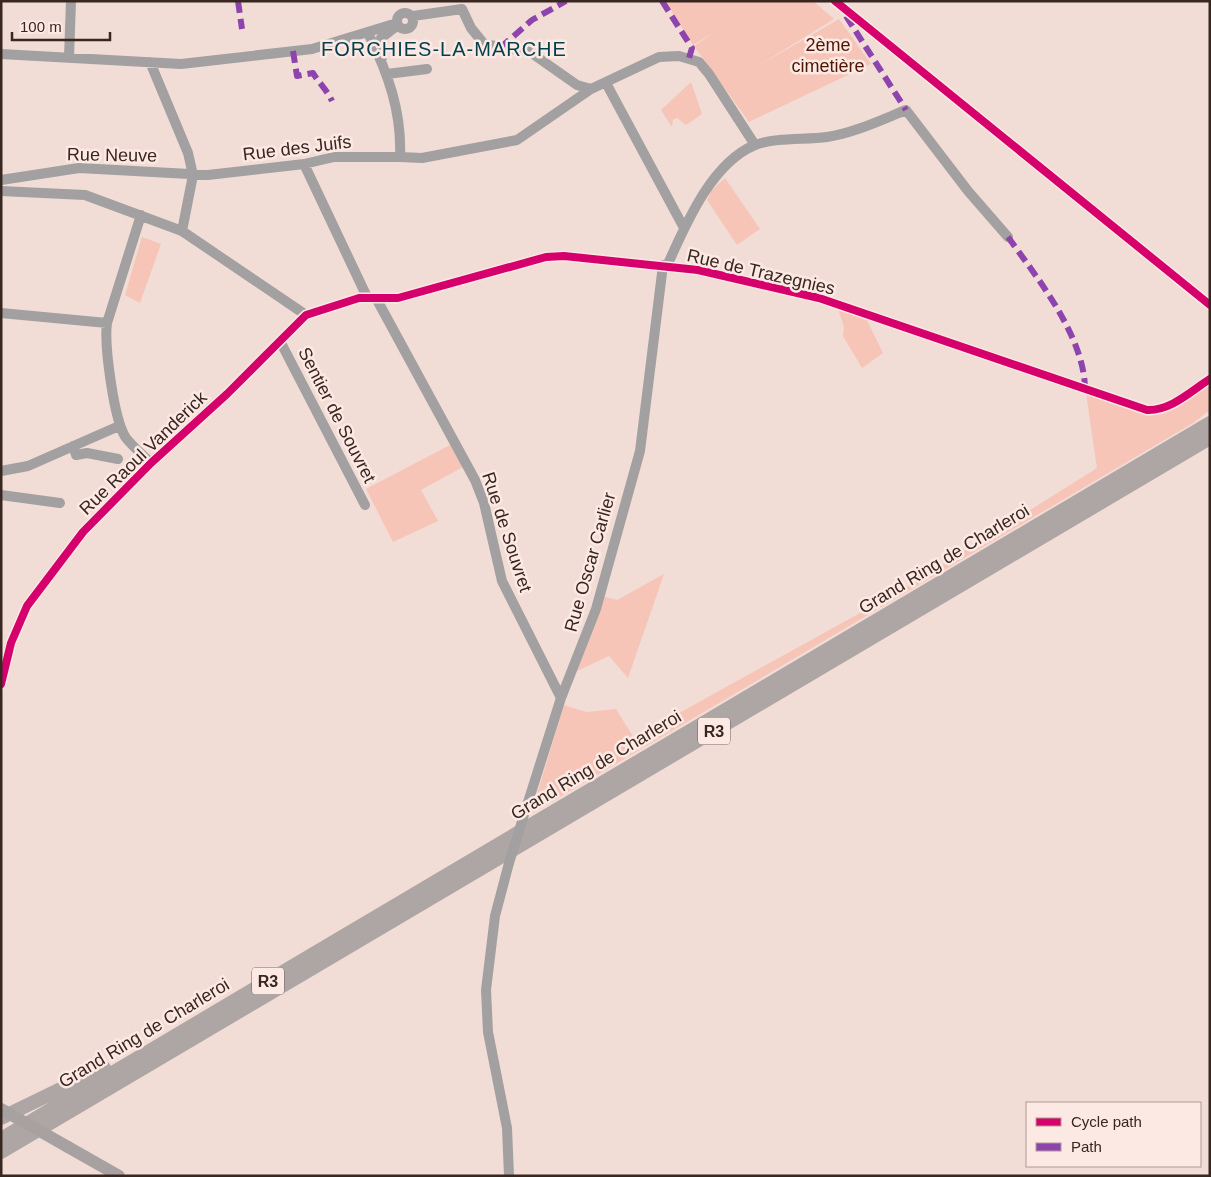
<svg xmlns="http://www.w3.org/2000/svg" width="1211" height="1177" viewBox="0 0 1211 1177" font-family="Helvetica,sans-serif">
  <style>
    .green { fill: #f6c5b7 }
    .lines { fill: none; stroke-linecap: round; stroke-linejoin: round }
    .minor { stroke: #a2a0a0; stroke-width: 10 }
    .major { stroke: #a7a2a1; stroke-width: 12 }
    .highway { stroke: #aea6a4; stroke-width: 14 }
    .minor-bridge { stroke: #a2a0a0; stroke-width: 10 }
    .major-bridge { stroke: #a7a2a1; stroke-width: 12 }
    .quiet { stroke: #8e44ad; stroke-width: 6; stroke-dasharray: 12 6; stroke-linecap: butt }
    .cycleway-casing { stroke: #fce9e3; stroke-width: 11 }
    .cycleway { stroke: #d6006c; stroke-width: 8 }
    .labels { text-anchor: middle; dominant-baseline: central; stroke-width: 5; stroke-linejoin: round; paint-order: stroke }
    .shield { fill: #fce9e3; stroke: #73605b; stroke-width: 1 }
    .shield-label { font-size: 16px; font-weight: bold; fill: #382621 }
    .park-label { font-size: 18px; fill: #4f1604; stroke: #fce9e3 }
    .street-label { font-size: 18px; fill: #382621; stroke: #fce9e3 }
    .quarter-label { font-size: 20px; letter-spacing: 1px; fill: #013f4c; stroke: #fce9e3 }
  </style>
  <rect width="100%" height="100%" fill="#f2dcd6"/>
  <path class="green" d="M 665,1 L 813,1 L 834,19 L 758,66 L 839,19 L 871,64 L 749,122 L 694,46 L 715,32 L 693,45 Z
    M 691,82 L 702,114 L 686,125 L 677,118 L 673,120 L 672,127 L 661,110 Z
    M 725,178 L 760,229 L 737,245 L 707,200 L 712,190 Z
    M 142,237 L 161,244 L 140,303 L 125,295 Z
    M 838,309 L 865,316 L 883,353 L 862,368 L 843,336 L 844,327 Z
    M 1210,383 L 1210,410 L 1193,423 L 531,814 L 564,705 L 586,712 L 616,709 L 634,738 L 907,587 L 1094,470 L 1097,467 L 1096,462 L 1086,393 L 1145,413 Z
    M 450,445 L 463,467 L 421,490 L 438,521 L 393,542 L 366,489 Z
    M 664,574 L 628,678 L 609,656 L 575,672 L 602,596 L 617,600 Z"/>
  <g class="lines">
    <path class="minor" d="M397 21a8 8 0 1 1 16 0a8 8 0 1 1-16 0Z
      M 413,16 L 462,9 L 471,28 L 484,44 L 530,52 L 577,85 L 591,89
      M 1,54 L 181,64 L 312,49 L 397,23
      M 69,57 L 71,1
      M 382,58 L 381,38 L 394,28
      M 150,62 L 188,153 L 193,175 L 182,231
      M 387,74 L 427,69
      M 606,83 L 684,228
      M 400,157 L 422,158 L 517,140 L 591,89 L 659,57 L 679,56 L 699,62 L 709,74 L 755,145
      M 304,164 L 367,297
      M 1,180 L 79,168 L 208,175 L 304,164 L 334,157 L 400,157 C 402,112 388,73 368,33
      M 1,191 L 85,195 L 182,231 L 306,315
      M 141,215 L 107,323 C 104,345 114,421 126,438 C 133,447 143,455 151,463
      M 667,266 C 685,226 711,163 755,145 C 777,137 804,140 827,137 C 854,133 881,120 906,110 L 968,191 L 1008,237
      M 376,298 L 475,480 L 484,503 L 502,581 L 561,698
      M 1,313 L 107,323
      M 280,341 L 365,505
      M 73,446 L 76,455 L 87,453 L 118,459
      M 1,471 L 28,466 L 119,426
      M 1,495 L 60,503
      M 1,684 L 11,643 L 27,606 L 83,532 L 151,463 L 227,394 L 306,315 L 359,298 L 398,298 L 546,257 L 564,256 L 698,270 L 819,298 L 1147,410 C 1171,411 1191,391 1210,379
      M 523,818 L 561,698 L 596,609 L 640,451 L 663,265
      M 509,1176 L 507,1128 L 488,1032 L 486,990 L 495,916 L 509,863"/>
    <path class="major" d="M 68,1147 L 119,1176"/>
    <path class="highway" d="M 1,1118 L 104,1068
      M 1,1139 L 1210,423
      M 1,1152 L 1210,438"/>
    <path class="minor-bridge" d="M 509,863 L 523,818"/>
    <path class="major-bridge" d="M 1,1109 L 68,1147"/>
    <path class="quiet" d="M 238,1 L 242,29
      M 662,1 L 692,48 L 689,58
      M 846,16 L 906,110
      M 500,48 L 532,20 L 566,1
      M 293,51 L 297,76 L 313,73 C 319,83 327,90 332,101
      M 1008,237 C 1038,279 1085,337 1085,390"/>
    <g class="cycleway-casing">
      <path id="cycleway" d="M 835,1 L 1210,305
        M 1,684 L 11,643 L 27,606 L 83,532 L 151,463 L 227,394 L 306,315 L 359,298 L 398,298 L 546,257 L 564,256 L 698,270 L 819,298 L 1147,410 C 1171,411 1191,391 1210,379"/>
    </g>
    <use href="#cycleway" class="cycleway"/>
  </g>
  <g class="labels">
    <g class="shield">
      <rect x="698" y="717.5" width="32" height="27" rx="4"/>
      <rect x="252" y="967.5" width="32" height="27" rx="4"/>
    </g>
    <g class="shield-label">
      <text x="714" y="731">R3</text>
      <text x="268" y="981">R3</text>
    </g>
    <g class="park-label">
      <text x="828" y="45">2ème<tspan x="828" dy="21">cimetière</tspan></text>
    </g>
    <g class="street-label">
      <text transform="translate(297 148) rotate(-7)">Rue des Juifs</text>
      <text transform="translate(112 155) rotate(1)">Rue Neuve</text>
      <text transform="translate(761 272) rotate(13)">Rue de Trazegnies</text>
      <text transform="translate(337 415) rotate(63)">Sentier de Souvret</text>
      <text transform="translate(143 453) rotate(-44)">Rue Raoul Vanderick</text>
      <text transform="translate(507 532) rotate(72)">Rue de Souvret</text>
      <text transform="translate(944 559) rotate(-31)">Grand Ring de Charleroi</text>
      <text transform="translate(590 562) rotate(-74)">Rue Oscar Carlier</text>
      <text transform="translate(596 765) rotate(-31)">Grand Ring de Charleroi</text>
      <text transform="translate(144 1033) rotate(-31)">Grand Ring de Charleroi</text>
    </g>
    <g class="quarter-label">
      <text x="444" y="49">FORCHIES-LA-MARCHE</text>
    </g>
  </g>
  <rect width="1211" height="1177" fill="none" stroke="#382621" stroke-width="5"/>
  <rect x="1026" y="1102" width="175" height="65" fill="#fce9e3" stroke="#ae9b95"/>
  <rect x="1036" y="1118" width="25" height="8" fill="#d6006c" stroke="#ae9b95"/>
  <text x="1071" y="1127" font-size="15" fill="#382621">Cycle path</text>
  <rect x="1036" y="1143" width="25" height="8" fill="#8e44ad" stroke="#ae9b95"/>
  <text x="1071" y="1152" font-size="15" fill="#382621">Path</text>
  <path d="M12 32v8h98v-8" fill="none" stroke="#382621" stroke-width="2.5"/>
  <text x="20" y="32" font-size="15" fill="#382621" stroke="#fce9e3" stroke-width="4" paint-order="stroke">100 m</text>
</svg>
